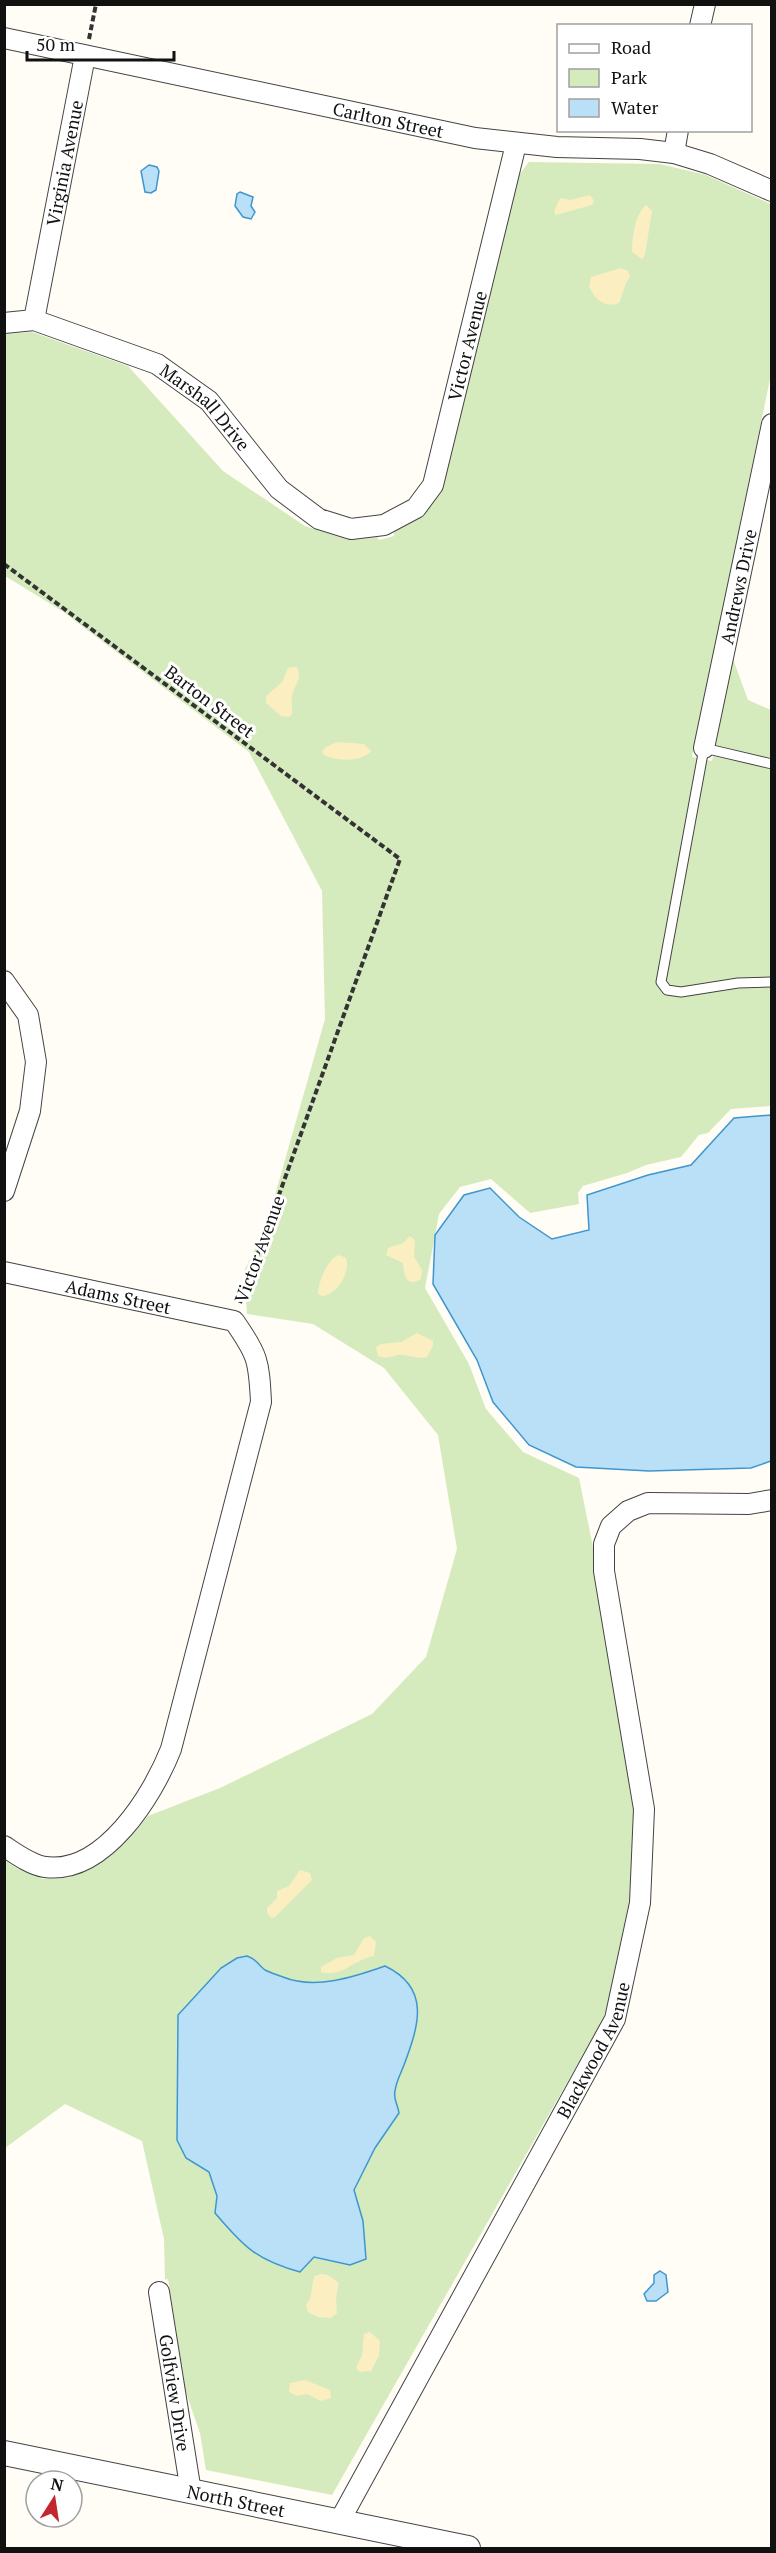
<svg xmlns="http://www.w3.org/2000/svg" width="776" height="2553" viewBox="0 0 776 2553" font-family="'PT Serif',serif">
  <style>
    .green { fill: #d5ebbd }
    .sand { fill: #fbeec1 }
    .water { fill: #b9e0f7; stroke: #3f96cf; stroke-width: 1.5 }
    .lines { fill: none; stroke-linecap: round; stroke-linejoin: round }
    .service-casing { stroke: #444; stroke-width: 11 }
    .minor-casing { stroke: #444; stroke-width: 22 }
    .tertiary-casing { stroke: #444; stroke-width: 26 }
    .path { stroke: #333; stroke-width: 4; stroke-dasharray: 6 3; stroke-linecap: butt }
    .service { stroke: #fff; stroke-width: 9 }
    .minor { stroke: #fff; stroke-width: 20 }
    .tertiary { stroke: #fff; stroke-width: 24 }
    .labels { text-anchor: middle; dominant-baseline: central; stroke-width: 6; stroke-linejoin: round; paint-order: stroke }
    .street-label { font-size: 18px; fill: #111; stroke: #fff }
  </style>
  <rect width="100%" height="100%" fill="#fffdf5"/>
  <path class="green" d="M 529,162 L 660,164 L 706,175 L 771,204 L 771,374 L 692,757 L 712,761 L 733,659 L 748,700 L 771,710 L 771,1106 L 731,1109 L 708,1133 L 699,1135 L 681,1157 L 646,1165 L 627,1173 L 583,1186 L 578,1193 L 579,1204 L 530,1213 L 491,1179 L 460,1187 L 439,1214 L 425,1288 L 469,1364 L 486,1409 L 523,1452 L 579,1478 L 594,1552 L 594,1574 L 634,1810 L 630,1899 L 606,2010 L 601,2023 L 332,2495 L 206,2470 L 200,2433 L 185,2390 L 168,2279 L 165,2280 L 164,2239 L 142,2141 L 65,2104 L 5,2148 L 4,1860 L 18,1869 L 43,1879 L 68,1878 L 93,1867 L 120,1847 L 148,1816 L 220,1788 L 372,1714 L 426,1657 L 457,1549 L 438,1435 L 384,1368 L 313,1324 L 247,1314 L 244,1271 L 266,1227 L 325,1019 L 322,891 L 249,752 L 62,611 L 5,576 L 5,334 L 32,332 L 128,366 L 223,471 L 305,526 L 348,540 L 377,537 L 379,540 L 394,536 L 394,532 L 420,518 L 442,487 L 519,175 Z"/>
  <path class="sand" d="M 590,195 L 594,201 L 592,205 L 556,215 L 554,211 L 560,198 L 570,200 Z
    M 646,205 L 652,211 L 645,255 L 642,259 L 632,252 C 632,238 635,214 646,205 Z
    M 621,268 L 628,271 L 630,277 C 623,286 624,293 619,303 C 605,309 594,299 589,286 L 591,277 Z
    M 292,667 L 297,667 C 303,680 293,686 292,697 C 291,703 293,708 292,714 L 289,717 L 281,716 L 266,703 L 266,696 L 282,682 L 288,668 Z
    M 337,742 L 364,744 L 371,751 C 364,762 333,762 323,754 L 322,751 L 326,747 Z
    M 410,1236 L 415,1240 L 414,1257 L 422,1270 L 421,1279 C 406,1288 404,1275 403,1263 L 386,1255 L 388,1248 L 403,1243 Z
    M 339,1255 L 346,1258 C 351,1272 337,1295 322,1296 L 318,1294 C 318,1283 328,1257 339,1255 Z
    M 417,1333 L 433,1341 L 433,1346 L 427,1357 C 416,1360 407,1353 397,1355 C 390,1357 386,1359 378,1356 L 376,1347 L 381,1344 L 401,1342 Z
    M 300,1870 L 310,1873 L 312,1880 L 274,1918 L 270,1917 L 267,1913 L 267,1908 L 277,1898 L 277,1891 L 289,1886 Z
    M 370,1936 L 376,1942 L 374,1956 C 354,1959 343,1978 321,1972 L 321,1967 L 337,1958 L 354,1955 L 364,1938 Z
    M 321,2274 L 328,2275 L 339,2283 L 336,2297 L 337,2313 L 331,2318 L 318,2317 L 308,2312 L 306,2305 C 314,2295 310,2286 315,2276 Z
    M 370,2332 L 380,2341 L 379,2356 L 371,2371 L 360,2372 L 356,2368 L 362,2355 L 364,2334 Z
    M 305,2380 L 330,2390 L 331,2398 L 321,2401 L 307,2394 L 297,2396 L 289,2392 L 290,2383 Z"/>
  <path class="water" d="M 149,165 L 157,167 L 159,171 L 156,190 L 151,193 L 145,192 L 141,171 Z
    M 240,192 L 253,197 L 251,206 L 255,212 L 251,219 L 243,217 L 235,206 L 237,194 Z
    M 771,1115 L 771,1461 L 751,1468 L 649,1471 L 576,1467 L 529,1445 L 493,1402 L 477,1360 L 433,1284 L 435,1235 L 464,1195 L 490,1188 L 519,1217 L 552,1239 L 589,1230 L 587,1195 L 648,1175 L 691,1165 L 734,1118 Z
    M 247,1956 C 257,1959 258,1965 265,1970 C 271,1973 277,1975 283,1977 C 315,1990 354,1977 385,1966 C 431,1988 419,2025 404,2065 C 401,2073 396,2082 395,2091 C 393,2099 398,2105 399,2113 L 375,2148 L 354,2190 L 363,2221 L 366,2259 L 350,2265 L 314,2257 L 300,2272 C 256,2260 243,2246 215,2213 L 217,2196 L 209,2172 L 186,2158 L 177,2140 L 178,2015 L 221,1968 L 237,1958 Z
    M 660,2271 L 666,2275 L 668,2292 L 656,2301 L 647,2301 L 644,2294 L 654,2283 L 654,2275 Z"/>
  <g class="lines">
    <g class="service-casing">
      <path id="service" d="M 772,764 L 704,748 L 661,982 L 667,990 L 681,992 L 738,983 L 772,982"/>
    </g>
    <g class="minor-casing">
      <g id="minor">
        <path d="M 700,26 L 705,4"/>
        <path id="s1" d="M 4,38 L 475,138 L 557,147 L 640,149 L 674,153 L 710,164 L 772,191"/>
        <path d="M 674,153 L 678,130"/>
        <path id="s2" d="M 34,320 L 85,56"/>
        <path id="s3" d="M 4,323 L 34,320 L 157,364 L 209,401 L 279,489 L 319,519 L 351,529 L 384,525 L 416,508 L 433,485 L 516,144"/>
        <path id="s4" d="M 704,748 L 772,424"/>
        <path d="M 4,981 L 28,1015 L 36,1062 L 30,1111 L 4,1191"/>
        <path id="s5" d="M 4,1272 L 234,1321 C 258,1355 259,1361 261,1402 L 171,1749 C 153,1795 104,1875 45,1867 C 31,1865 16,1854 4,1846"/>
        <path id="s6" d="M 159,2292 L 191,2492"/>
        <path id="s7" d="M 339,2522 L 615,2019 L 640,1903 L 644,1809 L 604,1571 L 604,1544 L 611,1526 L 628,1511 L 648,1503 L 749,1504 L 772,1500"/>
      </g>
    </g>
    <g class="tertiary-casing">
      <g id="tertiary">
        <path id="s8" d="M 4,2453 L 468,2548"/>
      </g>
    </g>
    <path class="path" d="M 89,39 L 96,4
      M 4,564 L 400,859 L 240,1303"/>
    <use href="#service" class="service"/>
    <use href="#minor" class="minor"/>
    <use href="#tertiary" class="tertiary"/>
  </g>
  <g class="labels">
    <g class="street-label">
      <text stroke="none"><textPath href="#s1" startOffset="393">Carlton Street</textPath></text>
      <text stroke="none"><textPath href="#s2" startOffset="160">Virginia Avenue</textPath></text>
      <text stroke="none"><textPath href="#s3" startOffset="662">Victor Avenue</textPath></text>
      <text stroke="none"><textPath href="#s3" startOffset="226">Marshall Drive</textPath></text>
      <text stroke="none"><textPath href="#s4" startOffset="165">Andrews Drive</textPath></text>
      <text transform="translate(210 701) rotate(37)">Barton Street</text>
      <text transform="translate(259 1249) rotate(-70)">Victor Avenue</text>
      <text stroke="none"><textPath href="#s5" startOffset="117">Adams Street</textPath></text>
      <text stroke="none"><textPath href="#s7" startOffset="537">Blackwood Avenue</textPath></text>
      <text stroke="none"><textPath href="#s6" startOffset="102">Golfview Drive</textPath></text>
      <text stroke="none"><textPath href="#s8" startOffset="237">North Street</textPath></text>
    </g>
  </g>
  <rect width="776" height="2553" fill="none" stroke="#111111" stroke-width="12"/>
  <rect x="557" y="24" width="195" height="108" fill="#ffffff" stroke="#a0a0a0" stroke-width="1.5"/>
  <rect x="569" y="44" width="30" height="9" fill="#ffffff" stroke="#a0a0a0" stroke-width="1.5"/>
  <text x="611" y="54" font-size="18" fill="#111111">Road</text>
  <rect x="569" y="69" width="30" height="18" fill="#d5ebbd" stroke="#a0a0a0" stroke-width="1.5"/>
  <text x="611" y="84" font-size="18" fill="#111111">Park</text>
  <rect x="569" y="99" width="30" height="18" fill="#b9e0f7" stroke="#a0a0a0" stroke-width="1.5"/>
  <text x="611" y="114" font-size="18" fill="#111111">Water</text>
  <g transform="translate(54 2499) rotate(12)"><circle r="28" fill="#ffffff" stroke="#a0a0a0" stroke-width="1.5"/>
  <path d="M0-4.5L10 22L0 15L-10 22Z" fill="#c4262e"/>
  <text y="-9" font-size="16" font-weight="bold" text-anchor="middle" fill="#111111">N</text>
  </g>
  <path d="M27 51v9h147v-9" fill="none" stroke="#111111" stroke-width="3"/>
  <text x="36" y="51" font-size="18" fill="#111111" stroke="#ffffff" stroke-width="4.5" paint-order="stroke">50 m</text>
</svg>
